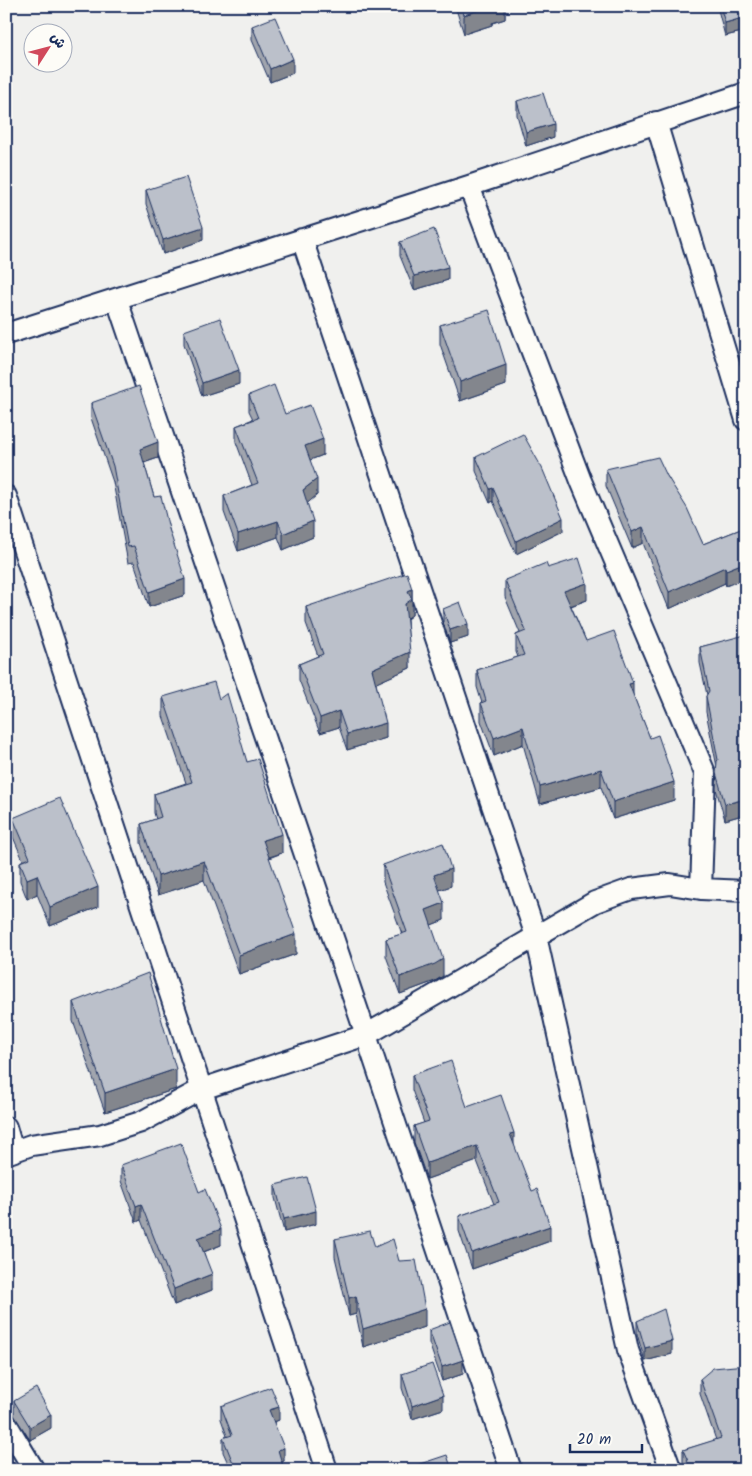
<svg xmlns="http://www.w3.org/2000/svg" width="752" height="1476" viewBox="0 0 752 1476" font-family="Kalam,'Playpen Sans Arabic',sans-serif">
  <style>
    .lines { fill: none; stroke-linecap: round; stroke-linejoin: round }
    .minor-casing { stroke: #1b2f5e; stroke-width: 24 }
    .minor { stroke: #fdfcf7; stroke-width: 20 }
    .wall { fill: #a1a5ae; stroke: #1b2f5e }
    .shaded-wall { fill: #83868d; stroke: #1b2f5e }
    .building { fill: #bbc0ca; stroke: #1b2f5e }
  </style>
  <rect width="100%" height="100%" fill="#f0f0ee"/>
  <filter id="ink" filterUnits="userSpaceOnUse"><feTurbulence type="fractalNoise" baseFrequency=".02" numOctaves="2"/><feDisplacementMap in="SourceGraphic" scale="10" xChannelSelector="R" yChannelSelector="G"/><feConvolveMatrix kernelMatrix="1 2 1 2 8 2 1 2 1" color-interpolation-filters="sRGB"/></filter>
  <g filter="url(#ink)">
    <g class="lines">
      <g class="minor-casing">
        <path id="minor" d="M 656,122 L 746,420
          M 469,186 L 581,481 L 705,773 L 701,889
          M 302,239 L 536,936 L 628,1350 L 671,1470
          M 117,300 L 366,1035 L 511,1470
          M 6,334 L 469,186 L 746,93
          M 6,496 L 327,1470
          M 6,1127 L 13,1151
          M 6,1154 L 31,1145 L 100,1135 L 141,1122 L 202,1089 L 366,1035 L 595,902 L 631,889 L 670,884 L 701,889 L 746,891
          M 6,1423 L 34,1470"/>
      </g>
      <use href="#minor" class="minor"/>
    </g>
    <path class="wall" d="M 455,6 L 505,6 L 505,19 L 492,23 L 492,25 L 464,34 Z
      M 717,6 L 746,6 L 746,31 L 725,36 Z
      M 252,26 L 293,73 L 270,82 L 252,40 Z
      M 517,101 L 553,137 L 526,146 L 517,115 Z
      M 146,190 L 203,240 L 163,254 L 146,204 Z
      M 400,242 L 448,280 L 414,290 L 400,256 Z
      M 440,325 L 506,385 L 460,401 L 440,344 Z
      M 184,331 L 239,384 L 202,396 L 184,344 Z
      M 249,395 L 285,414 L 323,455 L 310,460 L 317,495 L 307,503 L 313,537 L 283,550 L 278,537 L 238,551 L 224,512 L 224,496 L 252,485 L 236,442 L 236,426 L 253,419 L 249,411 Z
      M 91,403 L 158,458 L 144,463 L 154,497 L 169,529 L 185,595 L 149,607 L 134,562 L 128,563 L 113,482 L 91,418 Z
      M 476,457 L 563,531 L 516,554 L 493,501 L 490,503 L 476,471 Z
      M 606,469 L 667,476 L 703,544 L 746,527 L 726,586 L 725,583 L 669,609 L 643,543 L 632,548 L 606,486 Z
      M 548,568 L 587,600 L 571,606 L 586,641 L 633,695 L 674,800 L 613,819 L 601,787 L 540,804 L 523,744 L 494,756 L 481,721 L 481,703 L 482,703 L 477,687 L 477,670 L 518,657 L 516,652 L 516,635 L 520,633 L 505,597 L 505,580 Z
      M 412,589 L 412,615 L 407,619 L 410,668 L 376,683 L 386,738 L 347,750 L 339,727 L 320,733 L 299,680 L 299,664 L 318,656 L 306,623 L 306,607 Z
      M 443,609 L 468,637 L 450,643 L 443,622 Z
      M 746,636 L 746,814 L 725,820 L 716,789 L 717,767 L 706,712 L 706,696 L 707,695 L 700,663 L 700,647 Z
      M 163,697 L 219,699 L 247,762 L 282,853 L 269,858 L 296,954 L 239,974 L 204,880 L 158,895 L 141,843 L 141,824 L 156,819 L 154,813 L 154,794 L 186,783 L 163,716 Z
      M 13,818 L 98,907 L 50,926 L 37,894 L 27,899 L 20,881 L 20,862 L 23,860 L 13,837 Z
      M 383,865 L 451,886 L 439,890 L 444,920 L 431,925 L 443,976 L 435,981 L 400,994 L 386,956 L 386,939 L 402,934 L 383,882 Z
      M 73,1002 L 176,1089 L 105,1112 L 73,1021 Z
      M 412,1075 L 467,1107 L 514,1146 L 550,1241 L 472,1269 L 459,1231 L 459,1216 L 494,1204 L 477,1161 L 427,1179 L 414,1142 L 414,1126 L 424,1123 L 412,1090 Z
      M 121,1165 L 199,1192 L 221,1245 L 204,1252 L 212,1290 L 174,1305 L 141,1220 L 136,1222 L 121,1181 Z
      M 275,1185 L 316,1224 L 284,1232 L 275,1198 Z
      M 335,1239 L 375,1247 L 399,1261 L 425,1327 L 363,1347 L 356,1314 L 349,1316 L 335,1257 Z
      M 637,1321 L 672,1354 L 645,1361 L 637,1334 Z
      M 429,1330 L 463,1374 L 442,1381 L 429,1343 Z
      M 402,1374 L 443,1409 L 412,1419 L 402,1388 Z
      M 700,1379 L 746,1470 L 681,1470 L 681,1466 L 683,1465 L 683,1450 L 716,1440 L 700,1394 Z
      M 14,1401 L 51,1428 L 30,1440 L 14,1415 Z
      M 221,1406 L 279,1420 L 274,1422 L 284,1461 L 282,1462 L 284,1470 L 231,1470 L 223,1452 L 223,1438 L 227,1436 L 221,1419 Z"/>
    <path class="shaded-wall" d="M 491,6 L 505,6 L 505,19 L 492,23 L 492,25 L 464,34 L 464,15 Z
      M 746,17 L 746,31 L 725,36 L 725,23 Z
      M 293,59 L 293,73 L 270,82 L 270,69 Z
      M 553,124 L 553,137 L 526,146 L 526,132 Z
      M 203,227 L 203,240 L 163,254 L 163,240 Z
      M 448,267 L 448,280 L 414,290 L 414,276 Z
      M 506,365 L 506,385 L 460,401 L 460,382 Z
      M 239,370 L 239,384 L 202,396 L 202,383 Z
      M 323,439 L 323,455 L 305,462 L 305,446 Z
      M 158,442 L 158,458 L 140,464 L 140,449 Z
      M 317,479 L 317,495 L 303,507 L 303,490 Z
      M 493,488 L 493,501 L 490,503 L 490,489 Z
      M 563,518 L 563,531 L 516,554 L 516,541 Z
      M 278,521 L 278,537 L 238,551 L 238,534 Z
      M 313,521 L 313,537 L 283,550 L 283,534 Z
      M 643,527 L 643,543 L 632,548 L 632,532 Z
      M 746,562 L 746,578 L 726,586 L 726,570 Z
      M 725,567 L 725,583 L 669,609 L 669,592 Z
      M 185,579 L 185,595 L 149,607 L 149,592 Z
      M 587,583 L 587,600 L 564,608 L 564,591 Z
      M 412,589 L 412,615 L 405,620 L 405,604 L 408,591 Z
      M 468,624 L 468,637 L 450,643 L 450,630 Z
      M 410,652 L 410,668 L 372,685 L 372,669 Z
      M 633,683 L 633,700 L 629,684 Z
      M 339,711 L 339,727 L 320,733 L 320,718 Z
      M 386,723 L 386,738 L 347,750 L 347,734 Z
      M 523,727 L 523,744 L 494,756 L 494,738 Z
      M 601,769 L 601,787 L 540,804 L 540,787 Z
      M 674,782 L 674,800 L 613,819 L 613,802 Z
      M 746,799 L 746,814 L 725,820 L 725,804 Z
      M 282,834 L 282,853 L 263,859 L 263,840 Z
      M 204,861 L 204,880 L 158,895 L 158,876 Z
      M 451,869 L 451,886 L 434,892 L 434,875 Z
      M 37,875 L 37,894 L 27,899 L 27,879 Z
      M 98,887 L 98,907 L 50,926 L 50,907 Z
      M 444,903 L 444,920 L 426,927 L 426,910 Z
      M 296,934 L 296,954 L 239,974 L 239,955 Z
      M 443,959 L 443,976 L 435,981 L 400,994 L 400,977 Z
      M 176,1069 L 176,1089 L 105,1112 L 105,1093 Z
      M 514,1133 L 514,1148 L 510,1134 Z
      M 477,1146 L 477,1161 L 427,1179 L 427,1163 Z
      M 141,1204 L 141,1220 L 136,1222 L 136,1206 Z
      M 316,1211 L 316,1224 L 284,1232 L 284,1219 Z
      M 550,1226 L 550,1241 L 472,1269 L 472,1253 Z
      M 221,1229 L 221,1245 L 198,1254 L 198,1238 Z
      M 212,1274 L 212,1290 L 174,1305 L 174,1289 Z
      M 356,1296 L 356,1314 L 349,1316 L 349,1298 Z
      M 425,1309 L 425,1327 L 363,1347 L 363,1329 Z
      M 672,1341 L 672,1354 L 645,1361 L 645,1348 Z
      M 463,1360 L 463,1374 L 442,1381 L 442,1367 Z
      M 443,1395 L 443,1409 L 412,1419 L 412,1406 Z
      M 279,1407 L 279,1420 L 269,1424 L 269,1410 Z
      M 51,1415 L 51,1428 L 30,1440 L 30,1427 Z
      M 284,1448 L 284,1461 L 278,1464 L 278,1450 Z"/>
    <path class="building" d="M 461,6 L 491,6 L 464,15 Z
      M 720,6 L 746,6 L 746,17 L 725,23 Z
      M 275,17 L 293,59 L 270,69 L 252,26 Z
      M 543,93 L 553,124 L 526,132 L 517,101 Z
      M 186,177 L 203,227 L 163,240 L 146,190 Z
      M 434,229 L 448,267 L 414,276 L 400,242 Z
      M 489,310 L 506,365 L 460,382 L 440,325 Z
      M 220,318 L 239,370 L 202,383 L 184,331 Z
      M 274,385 L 285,414 L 310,405 L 323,439 L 305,446 L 317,479 L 303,490 L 313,521 L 283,534 L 278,521 L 238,534 L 224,496 L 258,483 L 236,426 L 258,418 L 249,395 Z
      M 139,386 L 158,442 L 140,449 L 154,497 L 161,496 L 169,529 L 185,579 L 149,592 L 134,546 L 128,547 L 113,466 L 91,403 Z
      M 523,434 L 542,468 L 563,518 L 516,541 L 493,488 L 490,489 L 476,457 Z
      M 658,457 L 667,476 L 687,508 L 703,544 L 746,527 L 746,562 L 726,570 L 725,567 L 669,592 L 643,527 L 632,532 L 606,469 Z
      M 579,558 L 587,583 L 564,591 L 586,641 L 614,631 L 633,683 L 629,684 L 650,738 L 658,735 L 674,782 L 613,802 L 601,769 L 540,787 L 523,727 L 494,738 L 481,703 L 486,701 L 477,670 L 524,655 L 516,635 L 526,631 L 505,580 L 546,563 L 548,568 Z
      M 407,573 L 412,589 L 408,591 L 412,599 L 405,604 L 410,652 L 372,669 L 386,723 L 347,734 L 339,711 L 320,718 L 299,664 L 323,654 L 306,607 Z
      M 460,602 L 468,624 L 450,630 L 443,609 Z
      M 745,635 L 746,636 L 746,799 L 725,804 L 716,773 L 717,761 L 718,760 L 706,696 L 709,691 L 700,647 Z
      M 214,682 L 219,699 L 227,693 L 247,762 L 258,759 L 282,834 L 263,840 L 296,934 L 239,955 L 204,861 L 158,876 L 141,824 L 161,817 L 154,794 L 192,782 L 163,697 Z
      M 60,798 L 98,887 L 50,907 L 37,875 L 27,879 L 20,862 L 30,858 L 13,818 Z
      M 443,843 L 451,869 L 434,875 L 444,903 L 426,910 L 443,959 L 435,964 L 400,977 L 386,939 L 407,932 L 383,865 Z
      M 148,973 L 176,1069 L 105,1093 L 73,1002 Z
      M 451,1061 L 467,1107 L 501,1095 L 514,1133 L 510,1134 L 532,1191 L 537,1189 L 550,1226 L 472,1253 L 459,1216 L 499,1202 L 477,1146 L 427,1163 L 414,1126 L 429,1121 L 412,1075 Z
      M 181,1143 L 199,1192 L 205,1189 L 221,1229 L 198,1238 L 212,1274 L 174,1289 L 141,1204 L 136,1206 L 121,1165 Z
      M 307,1177 L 316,1211 L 284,1219 L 275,1185 Z
      M 370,1231 L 375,1247 L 393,1239 L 399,1261 L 416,1260 L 425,1309 L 363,1329 L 356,1296 L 349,1298 L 335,1239 Z
      M 664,1309 L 672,1341 L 645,1348 L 637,1321 Z
      M 450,1322 L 463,1360 L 442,1367 L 429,1330 Z
      M 432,1364 L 443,1395 L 412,1406 L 402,1374 Z
      M 746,1365 L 746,1470 L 683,1470 L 681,1466 L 688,1461 L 683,1450 L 721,1438 L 700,1379 L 713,1368 Z
      M 271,1387 L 279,1407 L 269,1410 L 284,1448 L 278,1450 L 284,1470 L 236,1470 L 223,1438 L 232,1435 L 221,1406 Z
      M 36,1388 L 51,1415 L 30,1427 L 14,1401 Z
      M 447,1455 L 452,1470 L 405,1470 L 405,1469 Z"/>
  </g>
  <rect width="752" height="1476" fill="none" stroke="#fdfcf7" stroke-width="25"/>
  <rect x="12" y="12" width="727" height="1451" fill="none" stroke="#1b2f5e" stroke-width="2" filter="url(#ink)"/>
  <g transform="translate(48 48) rotate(54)"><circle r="24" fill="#fdfcf7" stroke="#a3aaba"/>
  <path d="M0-4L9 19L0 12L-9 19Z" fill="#d1495b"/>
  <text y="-8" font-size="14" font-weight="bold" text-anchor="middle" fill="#1b2f5e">ش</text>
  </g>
  <path d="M570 1444v8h72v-8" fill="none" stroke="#1b2f5e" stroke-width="2.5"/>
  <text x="577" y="1444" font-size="15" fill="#1b2f5e" stroke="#fdfcf7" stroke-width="4" paint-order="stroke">20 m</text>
</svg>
